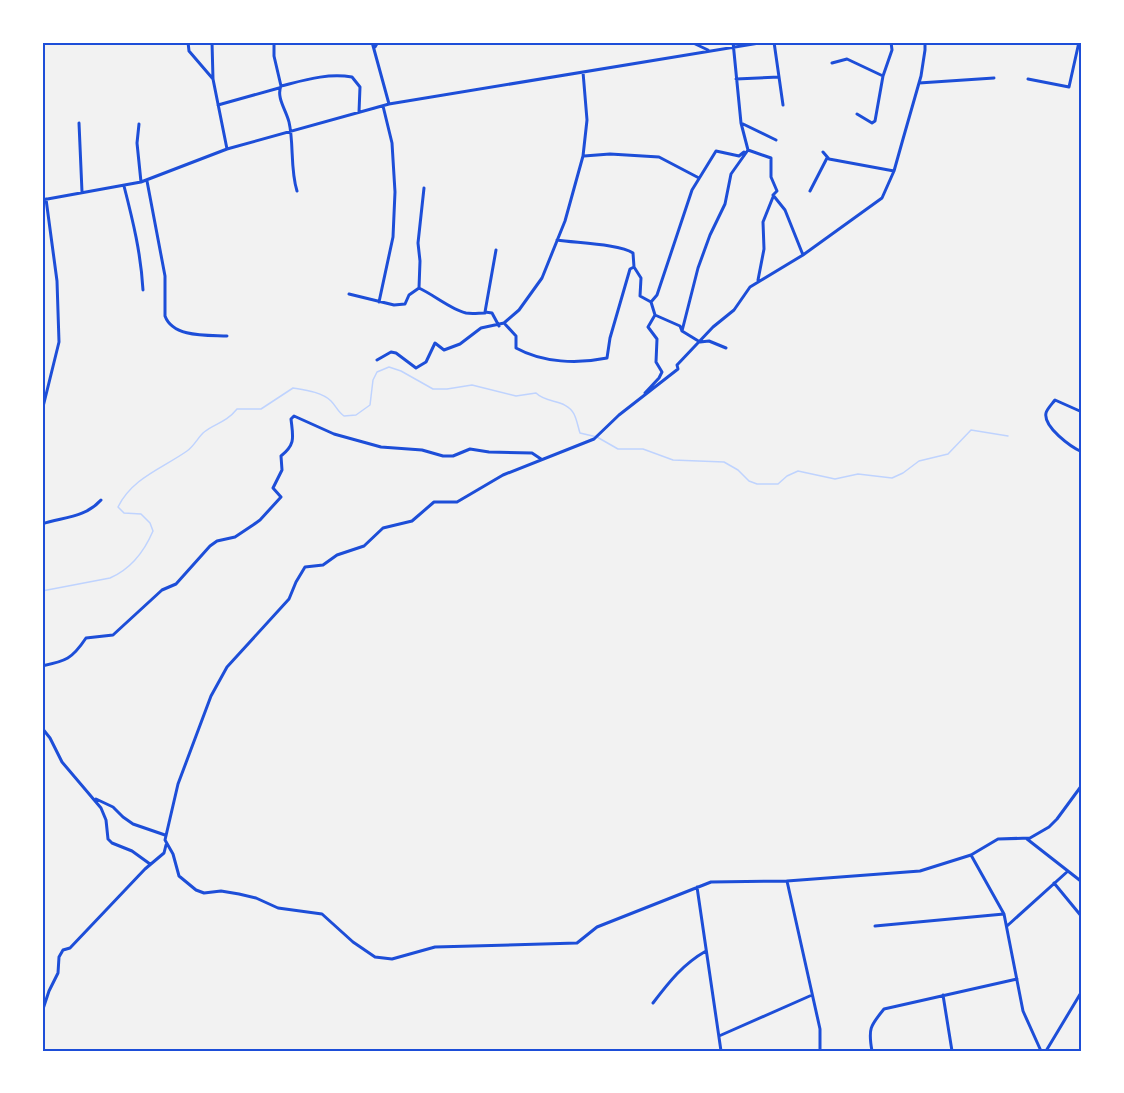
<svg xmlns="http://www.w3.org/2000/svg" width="1124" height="1093" viewBox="0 0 1124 1093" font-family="'Titillium Web',sans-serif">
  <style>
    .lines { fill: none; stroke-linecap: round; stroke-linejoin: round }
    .stream { stroke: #bfd3fe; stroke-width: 1.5 }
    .minor { stroke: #1d4ed8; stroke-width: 3 }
    .neatline { fill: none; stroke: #1d4ed8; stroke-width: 2 }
  </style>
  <rect width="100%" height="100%" fill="#f2f2f2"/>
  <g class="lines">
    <path class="stream" d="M 42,591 L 110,578 C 131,569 144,552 153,531 L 150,523 L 141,514 L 124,513 L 118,507 C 132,478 163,468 187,451 C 194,446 197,439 203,433 C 214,423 225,424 237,409 L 261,409 L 293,388 C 305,390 322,392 331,401 C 336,406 338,412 344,416 L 356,415 L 370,405 L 373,380 L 377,372 L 389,367 L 401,371 L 433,389 L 447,389 L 472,385 L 516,396 L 536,393 C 547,404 566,399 574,414 C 577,420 578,427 580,433 L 597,437 L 618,449 L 643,449 L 673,460 L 724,462 L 738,470 L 749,481 L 757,484 L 778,484 L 787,476 L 798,471 L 835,479 L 858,474 L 892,478 L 903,473 L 919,461 L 948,454 L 971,430 L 1008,436"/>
    <path class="minor" d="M 188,42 L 189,51 L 213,79
      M 212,42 L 213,79 L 227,149
      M 274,42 L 274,56 L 281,86
      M 372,42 L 389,104
      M 691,42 L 708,50
      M 733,42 L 741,123
      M 774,42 L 783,105
      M 925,42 L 925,50 L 921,76 L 903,139 L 894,171 L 882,198 L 803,255 L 750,287 L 734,310 L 713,327 L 677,365 L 678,369 L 619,415 L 594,439 L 503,475 L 457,502 L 434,502 L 412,521 L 383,528 L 364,546 L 337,555 L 323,565 L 305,567 L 296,582 L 289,599 L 227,667 L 211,696 L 178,784 L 165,840 L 173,854 L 179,876 L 196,890 L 204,893 L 221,891 L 239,894 L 256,898 L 278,908 L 322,914 L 353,942 L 375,957 L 392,959 L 435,947 L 577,943 L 597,927 L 711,882 L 787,881 L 920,871 L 971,855 L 998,839 L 1030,838 L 1049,827 L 1057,819 L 1082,785
      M 375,47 L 378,42
      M 832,63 L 847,59 L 883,76
      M 736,79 L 779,77
      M 1028,79 L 1069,87 L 1079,42
      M 919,83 L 994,78
      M 218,105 L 279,88
      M 857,114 L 872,123 L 875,121 L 883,76 L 892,50 L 891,42
      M 79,123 L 82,192
      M 139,124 L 137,143 L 141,182
      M 748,150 L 771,158 L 771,177 L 777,191 L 773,195 L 785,210 L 803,255
      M 823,152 L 829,159 L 894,171
      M 584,156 L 610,154 L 659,157 L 699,178
      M 147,181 L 165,276 L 165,316 C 173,338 208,335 227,336
      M 124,186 C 133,221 141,254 143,290
      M 297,191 C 290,169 294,143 289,122 C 286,110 276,97 281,86 C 305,80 327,73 352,77 L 360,87 L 359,112
      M 810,191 L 827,158
      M 42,200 L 141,182 L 227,149 L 389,104 L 765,42
      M 557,240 C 576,243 620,244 633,253 L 634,267 L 641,278 L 640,296 L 651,302 L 655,315 L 648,327 L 657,339 L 656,362 L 662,372 L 659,378 L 645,393
      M 496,250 L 485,312 L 492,313 L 499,326
      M 758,280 L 764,249 L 763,222 L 773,197
      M 419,288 L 420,261 L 418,243 L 424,188
      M 419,288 C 434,295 452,310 466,313 C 472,314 479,313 485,313
      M 349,294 L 394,305 L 405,304 L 409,295 L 419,288
      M 379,302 L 393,237 L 395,192 L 392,143 L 383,106
      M 651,302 L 657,295 L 692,190 L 716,151 L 739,156 L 744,152
      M 655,315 L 680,326 L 682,331 L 700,342 L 709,341 L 726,348
      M 504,323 L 516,336 L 516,348 C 543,363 578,364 607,358 L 610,338 L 630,269 L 634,267
      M 682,331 L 698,268 L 710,235 L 725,204 L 731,174 L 748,150 L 741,123 L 776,140
      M 377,360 L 391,352 L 396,353 L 416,368 L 426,362 L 435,343 L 444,350 L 460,344 L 481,328 L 504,323 L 519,310 L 542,278 L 565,221 L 583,156 L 587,120 L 583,72
      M 42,411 L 59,342 L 57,281 L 46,199
      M 1082,412 L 1055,400 C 1052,404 1047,409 1046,413 C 1043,427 1071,447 1082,452
      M 42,524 C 63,517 85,518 101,500
      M 42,666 C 66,661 72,659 86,638 L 113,635 L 162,590 L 176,584 L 210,546 L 217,541 L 235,537 L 253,525 L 260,520 L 281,497 L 273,488 L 282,470 L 281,456 C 296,444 293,437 291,419 L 294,416 L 334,434 L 381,447 L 422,450 L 443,456 L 453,456 L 470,449 L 489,452 L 532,453 L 541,459
      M 42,728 L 50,738 L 62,762 L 101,808 L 106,820 L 108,839 L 112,843 L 132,851 L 150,864
      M 96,799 L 113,807 L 123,817 L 133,824 L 165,835
      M 1027,839 L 1082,882
      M 971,855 L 1004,914 L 1023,1011 L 1041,1051
      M 787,881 L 820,1029 L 820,1051
      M 1054,883 L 1082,917
      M 697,887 L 721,1051
      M 875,926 L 1004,914
      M 1007,926 L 1068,871
      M 943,995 L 952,1051
      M 653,1003 C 669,982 683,964 706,951
      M 42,1012 L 49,991 L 58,973 L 59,957 L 63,950 L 70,948 L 145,869 L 164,853 L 166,845
      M 719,1036 L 812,995
      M 872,1051 C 868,1029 870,1026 884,1009 L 1017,979
      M 1046,1051 L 1082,991"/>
  </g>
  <rect width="1124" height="1093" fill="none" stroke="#ffffff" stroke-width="87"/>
  <rect x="44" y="44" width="1036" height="1006" class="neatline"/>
</svg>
